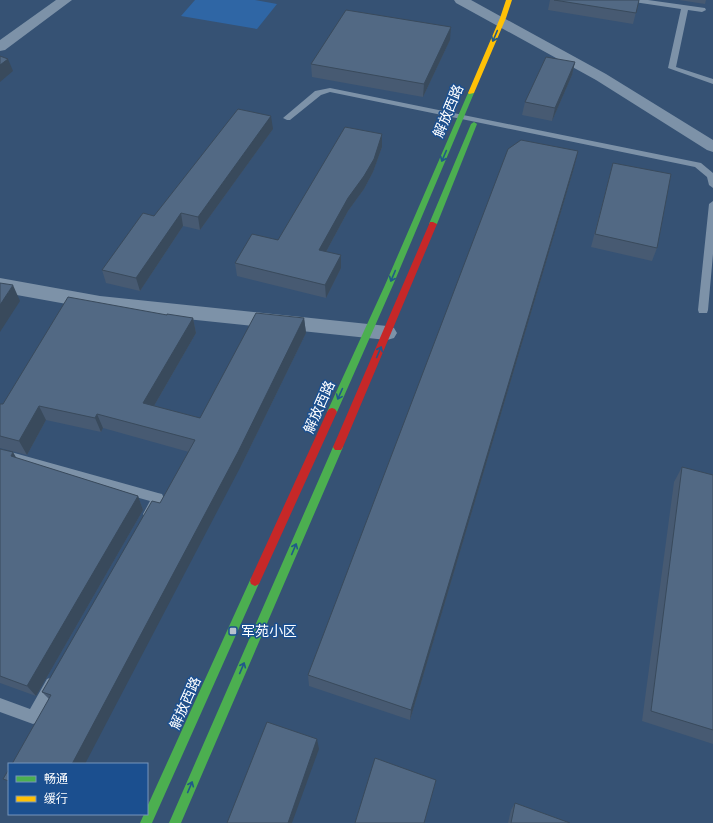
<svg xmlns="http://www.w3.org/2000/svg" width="713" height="823" viewBox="0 0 713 823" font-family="'Roboto Condensed','Noto Sans SC',sans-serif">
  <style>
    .green { fill: #2f66a5 }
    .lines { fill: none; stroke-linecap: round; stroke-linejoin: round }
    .lane { fill: #7d92a8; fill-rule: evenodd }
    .street { fill: #7d92a8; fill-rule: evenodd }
    .fast { fill: #4caf50; fill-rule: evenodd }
    .slow { fill: #ffc107; fill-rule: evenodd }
    .jam { fill: #c62828; fill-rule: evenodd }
    .wall { fill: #475a72 }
    .shaded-wall { fill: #394a5c }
    .building { fill: #526984; stroke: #394a5c }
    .oneway { stroke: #205989 }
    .poi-dot { fill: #b9c2ce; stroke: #1b4f8f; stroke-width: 1.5 }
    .labels { text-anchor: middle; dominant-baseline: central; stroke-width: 3; stroke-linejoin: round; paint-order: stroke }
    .street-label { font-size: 14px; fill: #fff; stroke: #1b4f8f }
    .poi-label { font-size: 14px; fill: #fff; stroke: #1b4f8f; text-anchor: start }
  </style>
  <rect width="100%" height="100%" fill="#365274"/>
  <path class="green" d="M 195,0 L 255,0 L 277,4 L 257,29 L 181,16 Z"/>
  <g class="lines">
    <path class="lane" d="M 631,0 L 648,0 L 705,8 L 706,10 L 702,12 L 688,10 L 676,67 L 713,79 L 713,84 L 668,68 L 681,9 L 634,2 Z
      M 330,88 L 701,163 L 713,173 L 713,188 L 709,185 L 707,177 L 695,167 L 330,92 L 321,95 L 290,120 L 287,120 L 283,118 L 315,91 Z
      M 713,201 L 713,254 L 708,310 L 707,313 L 699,313 L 698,310 L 709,204 Z
      M 0,449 L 158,493 L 162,494 L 164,498 L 153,518 L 149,519 L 145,518 L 143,514 L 150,501 L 0,459 Z
      M 52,677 L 57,679 L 59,684 L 38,722 L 33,724 L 0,712 L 0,698 L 30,709 L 47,679 Z"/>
    <path class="street" d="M 56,0 L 72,0 L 5,50 L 0,51 L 0,40 Z
      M 454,0 L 471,0 L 606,74 L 713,140 L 713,152 L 707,150 L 596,80 L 456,3 Z
      M 0,278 L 100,296 L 387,326 L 394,328 L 397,333 L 394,338 L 387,340 L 100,310 L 0,292 Z"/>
    <path class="fast" d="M 471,91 L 474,93 L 393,285 L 337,412 L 335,415 L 329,415 L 327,412 L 385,285 L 468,93 Z
      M 474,122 L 477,124 L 437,224 L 433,226 L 430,226 L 429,224 L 471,124 Z
      M 338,443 L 341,444 L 343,447 L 181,823 L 169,823 L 333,447 L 335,444 Z
      M 255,576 L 259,578 L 260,581 L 152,823 L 140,823 L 144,814 L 147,814 L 147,807 L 251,578 Z"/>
    <path class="slow" d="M 506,0 L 512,0 L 506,18 L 474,93 L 469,94 L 468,93 L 500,18 Z"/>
    <path class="jam" d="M 430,222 L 433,222 L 437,224 L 343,447 L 341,450 L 335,450 L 333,447 Z
      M 332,408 L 335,409 L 337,412 L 259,584 L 255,586 L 251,584 L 250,581 L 251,578 L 327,412 L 329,409 Z"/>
  </g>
  <path class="wall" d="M 550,0 L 639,0 L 633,24 L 548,10 Z
    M 679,0 L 706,0 L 705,4 Z
    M 450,40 L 423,97 L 312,77 L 311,64 Z
    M 575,62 L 572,75 L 552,121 L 522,115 L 525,102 Z
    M 273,129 L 200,230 L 183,226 L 140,291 L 106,283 L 102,270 L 154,216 Z
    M 382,147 L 373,172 L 364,189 L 348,211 L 326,252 L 341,268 L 326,298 L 237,276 L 235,263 L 278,240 Z
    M 578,151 L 574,168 L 410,720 L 309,686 L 308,675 Z
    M 613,163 L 657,248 L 652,261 L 591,247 Z
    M 167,315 L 193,318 L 196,333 L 154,406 L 200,418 L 304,318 L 306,333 L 241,466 L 49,699 L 42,692 L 160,503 L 189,452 L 103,428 L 101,432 L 46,420 L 27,455 L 0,448 L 0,404 L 3,404 Z
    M 0,449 L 16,458 L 138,496 L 143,510 L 36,696 L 0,683 Z
    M 682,467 L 713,475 L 713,744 L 642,721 L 674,482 Z
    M 515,803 L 570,823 L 508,823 L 511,810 Z"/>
  <path class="shaded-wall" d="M 451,27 L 450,40 L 423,97 L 424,84 Z
    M 8,59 L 13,71 L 0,82 L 0,65 Z
    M 575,62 L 572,75 L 552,121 L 555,108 Z
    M 271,116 L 273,129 L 200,230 L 198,217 Z
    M 382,134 L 382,147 L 373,172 L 364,189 L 348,211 L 320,263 L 319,250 Z
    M 578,151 L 574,168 L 410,720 L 411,710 Z
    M 181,213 L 183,226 L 140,291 L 136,278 Z
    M 341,255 L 341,268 L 326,298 L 325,285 Z
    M 13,285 L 20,301 L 0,332 L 0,305 Z
    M 193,318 L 196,333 L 147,418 L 143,403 Z
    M 304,318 L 306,333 L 241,466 L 85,764 L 72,764 Z
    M 39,406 L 46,420 L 27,455 L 19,441 Z
    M 97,414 L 103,428 L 101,432 L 95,418 Z
    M 13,452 L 21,466 L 11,456 Z
    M 138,496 L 143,510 L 36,696 L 27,686 Z
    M 317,739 L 319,749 L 292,823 L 288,823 Z"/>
  <path class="building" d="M 554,0 L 639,0 L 636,13 Z
    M 346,10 L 451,27 L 424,84 L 311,64 Z
    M 0,56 L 8,59 L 0,65 Z
    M 546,57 L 575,62 L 555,108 L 525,102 Z
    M 238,109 L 271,116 L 198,217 L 181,213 L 136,278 L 102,270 L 143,213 L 154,216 Z
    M 345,127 L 382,134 L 374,159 L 364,176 L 348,198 L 319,250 L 341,255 L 325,285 L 235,263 L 252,234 L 278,240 Z
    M 521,140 L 578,151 L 411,710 L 308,675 L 508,149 Z
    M 613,163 L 671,174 L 657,248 L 595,234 Z
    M 0,283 L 13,285 L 0,305 Z
    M 68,297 L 167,315 L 167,314 L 193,318 L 143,403 L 200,418 L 256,313 L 304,318 L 238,452 L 72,764 L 12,764 L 51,695 L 42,692 L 152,501 L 160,503 L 195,440 L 97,414 L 95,418 L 39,406 L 19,441 L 0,436 L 0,404 L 3,404 Z
    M 0,449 L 13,452 L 11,456 L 138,496 L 27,686 L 0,676 Z
    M 682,467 L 713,475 L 713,730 L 651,711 Z
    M 267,722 L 317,739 L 288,823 L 227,823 Z
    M 375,758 L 436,780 L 424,823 L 355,823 Z
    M 9,769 L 9,781 L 3,779 Z
    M 515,803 L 570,823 L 511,823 Z"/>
  <defs><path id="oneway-shaft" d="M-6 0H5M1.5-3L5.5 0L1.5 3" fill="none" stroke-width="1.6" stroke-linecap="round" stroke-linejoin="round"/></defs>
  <g class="oneway">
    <use href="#oneway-shaft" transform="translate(495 36) rotate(113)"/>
    <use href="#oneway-shaft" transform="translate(444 156) rotate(113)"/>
    <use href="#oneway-shaft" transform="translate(393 276) rotate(113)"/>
    <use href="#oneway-shaft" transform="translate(379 352) rotate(-67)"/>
    <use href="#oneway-shaft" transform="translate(340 394) rotate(114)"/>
    <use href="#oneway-shaft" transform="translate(294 549) rotate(-67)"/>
    <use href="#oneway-shaft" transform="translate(242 668) rotate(-67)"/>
    <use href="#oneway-shaft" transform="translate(190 787) rotate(-67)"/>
  </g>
  <rect class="poi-dot" x="229" y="627" width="8" height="8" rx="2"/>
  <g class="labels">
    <g class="street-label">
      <text transform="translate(448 111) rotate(-67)">解放西路</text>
      <text transform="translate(319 407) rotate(-66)">解放西路</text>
      <text transform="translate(185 703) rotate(-66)">解放西路</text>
    </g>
    <g class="poi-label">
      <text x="241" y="631">军苑小区</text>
    </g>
  </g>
  <rect x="8" y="763" width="140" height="52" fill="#1b4f8f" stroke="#7695bc"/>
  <rect x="16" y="776" width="20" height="6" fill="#4caf50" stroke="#7695bc"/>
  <text x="44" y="783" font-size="12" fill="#ffffff">畅通</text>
  <rect x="16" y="796" width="20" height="6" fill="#ffc107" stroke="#7695bc"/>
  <text x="44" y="803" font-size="12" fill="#ffffff">缓行</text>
</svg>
